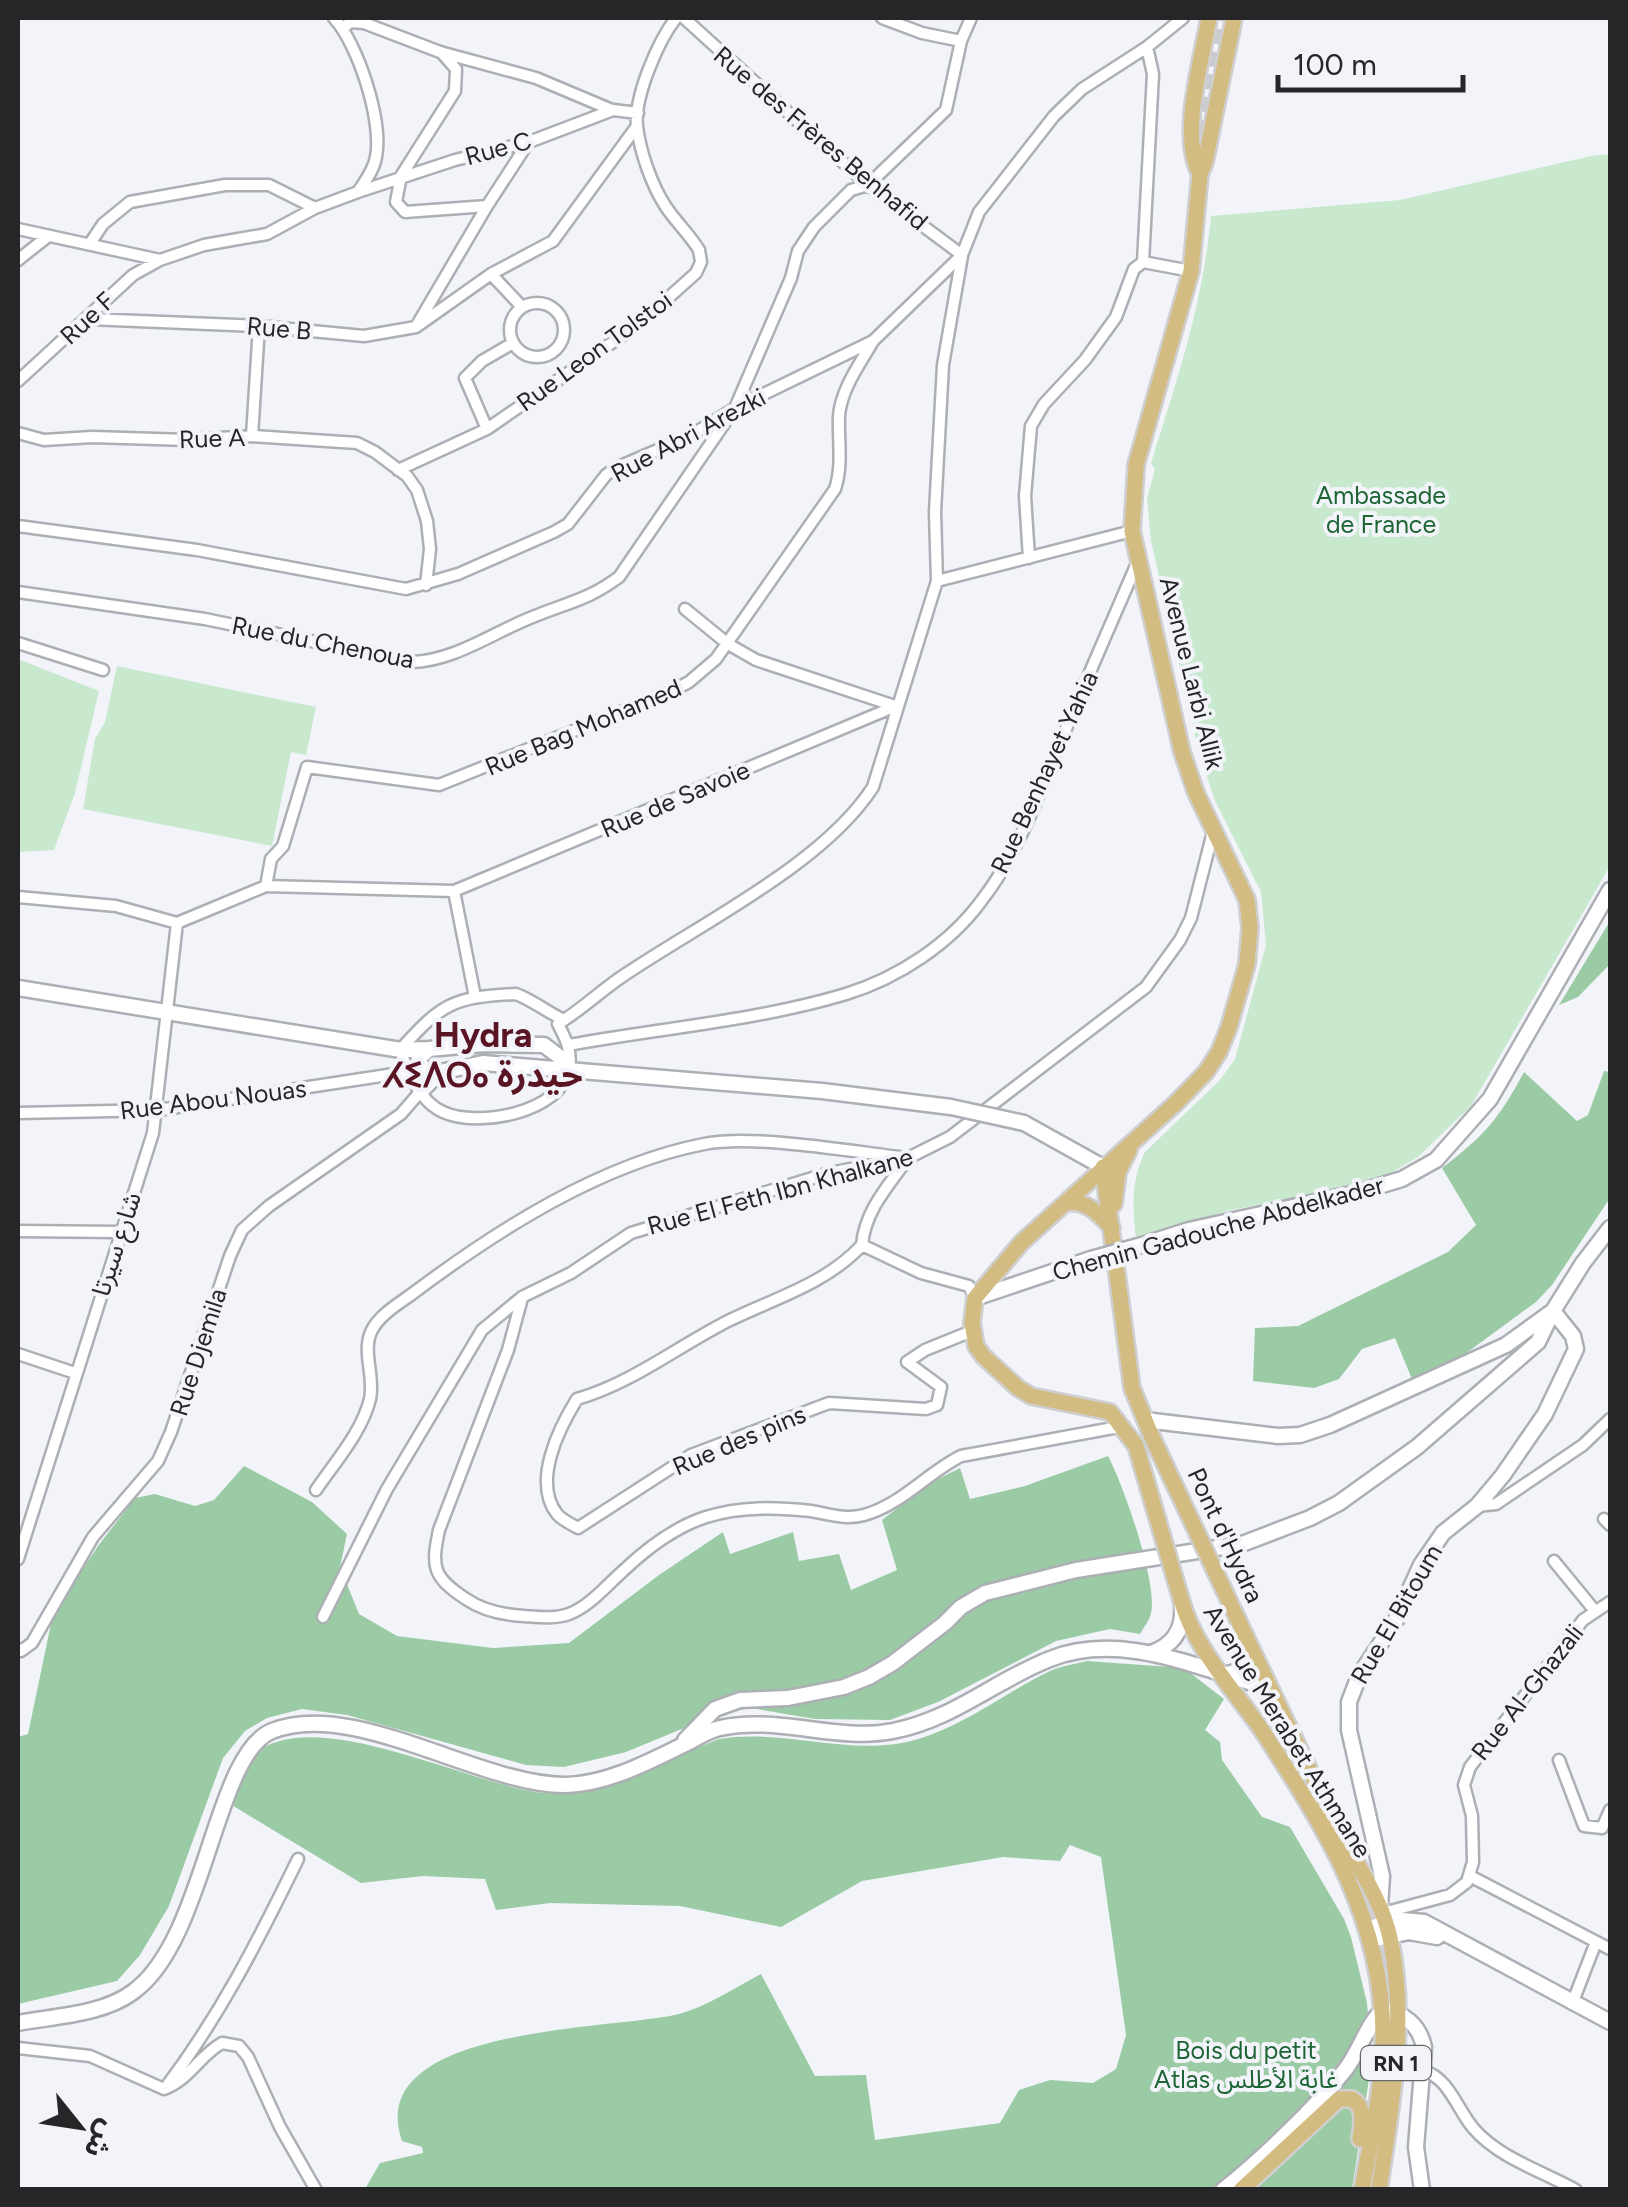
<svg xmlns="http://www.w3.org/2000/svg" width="1628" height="2207" viewBox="0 0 1628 2207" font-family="Figtree,'Noto Sans Arabic','Noto Sans Tifinagh',sans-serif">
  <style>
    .green { fill: #c9e9cf }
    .forest { fill: #9acba4 }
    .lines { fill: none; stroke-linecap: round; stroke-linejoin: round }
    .primary-tunnel { stroke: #c9cbd0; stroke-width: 15; stroke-dasharray: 15 8; stroke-linecap: butt }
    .street-casing { stroke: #acafb4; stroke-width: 15 }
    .secondary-casing { stroke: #acafb4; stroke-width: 19 }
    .primary-casing { stroke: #cfcfd0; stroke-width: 20 }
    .street { stroke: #fff; stroke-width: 10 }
    .secondary { stroke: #fff; stroke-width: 14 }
    .primary { stroke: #d2bc82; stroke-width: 15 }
    .secondary-bridge-casing { stroke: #acafb4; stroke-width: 19; stroke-linecap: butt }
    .primary-bridge-casing { stroke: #cfcfd0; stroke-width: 20; stroke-linecap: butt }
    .secondary-bridge { stroke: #fff; stroke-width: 14 }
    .primary-bridge { stroke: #d2bc82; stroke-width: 15 }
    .labels { text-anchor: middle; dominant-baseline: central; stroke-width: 8; stroke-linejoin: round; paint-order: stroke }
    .shield { fill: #f2f4fa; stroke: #636467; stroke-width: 2.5 }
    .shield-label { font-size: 22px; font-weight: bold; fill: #262628 }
    .street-label { font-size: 25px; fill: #262628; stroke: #f2f4fa }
    .park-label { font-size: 25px; fill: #1d6535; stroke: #f2f4fa }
    .district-label { font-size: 35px; font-weight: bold; fill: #5a1524; stroke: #f2f4fa }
  </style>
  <rect width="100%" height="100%" fill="#f2f4fa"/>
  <path class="green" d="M 1610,154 L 1610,866 L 1471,1106 L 1418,1157 L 1391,1173 L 1331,1190 L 1227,1211 L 1136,1240 C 1133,1208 1130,1182 1145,1152 L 1220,1080 L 1235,1059 L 1266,945 L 1261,892 L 1215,801 L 1199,753 L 1151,541 L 1147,499 L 1155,469 L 1151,463 C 1178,377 1202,307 1211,216 L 1400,200 L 1591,156 Z
    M 18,659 L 99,691 L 75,793 L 54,850 L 18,852 Z
    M 117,666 L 316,707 L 306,755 L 291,752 L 272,846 L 83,809 L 95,739 L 105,722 Z"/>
  <path class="forest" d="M 1610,921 L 1610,964 L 1578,997 L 1559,1005 Z
    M 1604,1071 L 1610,1072 L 1610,1198 L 1552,1285 L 1536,1302 L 1450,1365 L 1414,1384 L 1395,1338 L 1362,1349 L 1339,1379 L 1314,1388 L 1253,1381 L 1255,1328 L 1298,1326 L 1448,1252 L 1476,1225 L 1442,1168 C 1484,1136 1499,1119 1524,1072 L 1577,1121 L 1588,1115 Z
    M 1108,1456 C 1123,1484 1158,1583 1151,1613 C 1150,1620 1143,1628 1140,1634 L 1110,1629 L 1056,1641 L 938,1702 L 890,1720 L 815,1719 L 751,1708 L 718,1714 L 626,1752 L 564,1767 L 526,1765 L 347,1715 L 302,1709 L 267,1718 L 245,1731 L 223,1758 L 169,1906 L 140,1955 L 117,1981 L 18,2004 L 18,1737 L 28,1734 L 53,1614 L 98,1546 L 135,1498 L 155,1494 L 195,1506 L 214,1500 L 244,1466 L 312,1502 L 347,1534 L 340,1567 L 359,1614 L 397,1636 L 493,1648 L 569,1643 L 659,1575 L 723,1532 L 730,1554 L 793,1532 L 799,1561 L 839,1554 L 851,1590 L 897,1570 L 882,1520 L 930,1483 L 960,1468 L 970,1499 L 1025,1486 Z
    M 1087,1661 L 1184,1668 L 1224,1699 L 1205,1730 L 1220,1742 L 1222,1760 L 1262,1817 L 1290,1827 L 1344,1919 L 1351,1937 L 1367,2003 L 1372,2060 L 1352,2189 L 365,2189 L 380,2163 L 423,2153 L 422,2147 L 402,2141 C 362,2025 615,2030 679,2014 C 706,2007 736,1987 761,1974 L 815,2076 L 866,2075 L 875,2140 L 1000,2123 L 1019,2090 L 1050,2080 L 1093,2083 L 1116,2069 L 1126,2035 L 1101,1857 L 1070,1845 L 1060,1861 L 1003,1857 L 862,1881 L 781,1927 L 680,1906 L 550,1903 L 496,1910 L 485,1879 L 423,1876 L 361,1883 L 230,1804 C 236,1790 241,1767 252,1756 C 311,1700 472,1787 545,1793 C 599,1797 669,1758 719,1739 C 777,1729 837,1752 896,1744 C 952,1736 1000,1695 1050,1671 C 1061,1666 1075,1664 1087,1661 Z"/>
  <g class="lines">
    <path class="primary-tunnel" d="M 1204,135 L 1221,18"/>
    <g class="street-casing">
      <path id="street" d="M 684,18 L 868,185 L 962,255
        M 882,18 L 922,33 L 961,41
        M 344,28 L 350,22 L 364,23 L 440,52 L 536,78 L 612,110
        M 441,52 L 456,69 L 455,91 L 401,176 L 396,202 L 405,212 L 487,206
        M 358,192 L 455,160 L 529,142 L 613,110 L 638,113
        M 18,229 L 160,260 L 204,245 L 267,234 L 315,208 L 358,192 C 365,181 374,170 376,157 C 383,121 358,44 334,18
        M 91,242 L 103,224 L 130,202 L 225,185 L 269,185 L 315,208
        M 18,260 L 47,237
        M 1143,262 L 1191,271
        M 491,274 L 522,307
        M510 330a27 27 0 1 1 54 0a27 27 0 1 1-54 0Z
        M 89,319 L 259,326 L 364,336 L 416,327 L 491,274 L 553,241 L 637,126
        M 417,325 L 487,206 L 528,143
        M 18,381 L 133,275 L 160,260
        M 487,429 L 465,378 L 482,361 L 513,343
        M 18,433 L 44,440 L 92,437 L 188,440 L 252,436 L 357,443 L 375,452 L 407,476 L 417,490 L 427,521 L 430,549 L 426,585
        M 252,436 L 259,326
        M 398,470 L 487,429 L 639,324 L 696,273 L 701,262 L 699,250 C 690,235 676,222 666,207 C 652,186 640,152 637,126 C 634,97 658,41 676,18
        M 18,526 L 197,550 L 406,589 L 458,574 L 554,532 L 568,524 L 606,475 L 616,468 L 690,436 L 735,408 L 873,341 L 962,255 L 979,212 L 1054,116 L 1082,89 L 1147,47 L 1183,18
        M 1029,558 L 1025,496 L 1031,426 L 1044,404 L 1085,360 L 1116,317 L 1134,269 L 1143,262 L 1153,74 L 1147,47
        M 937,581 L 1132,531
        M 18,592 L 205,619 L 412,662 C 455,661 495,631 535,616 C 569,602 588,600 619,577 L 735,408 L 791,278 L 798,251 L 814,227 L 851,190 L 868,185 L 946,110 L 961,41 L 971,18
        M 685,609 L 728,644 L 756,660 L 895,706
        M 18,643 L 103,670
        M 266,886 L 271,859 L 283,846 L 307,767 L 439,785 L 670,692 L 689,682 L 716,659 L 835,489 C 843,465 838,441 839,416 C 841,389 860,364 873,341
        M 454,891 L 475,997
        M 18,897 L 116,906 L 177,923
        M 177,923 L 266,886 L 454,891 L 896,706
        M 516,994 C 534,1001 547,1012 564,1020 L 558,1024 C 566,1039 572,1052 569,1068 C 562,1113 477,1128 443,1112 C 420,1102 408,1072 400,1050 C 442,1003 453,997 516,994 Z
        M 564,1020 C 584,1007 601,991 620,978 C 697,925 823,865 873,787 L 937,581 L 935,512 L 943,365 L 962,256
        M 569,1045 C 661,1028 756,1021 846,994 C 898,978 950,944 982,900 C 1019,852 1040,791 1063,736 C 1087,678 1113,619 1138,561
        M 18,1113 L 158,1110 L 407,1072
        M 18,1231 L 120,1232
        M 862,1245 L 921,1273 L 969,1286 L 975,1298
        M 522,1298 L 508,1350 L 439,1530 C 431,1568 433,1577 466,1599 C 482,1610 505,1615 524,1616 C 539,1617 555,1619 569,1614 C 590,1606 607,1585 623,1571 C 646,1549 675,1527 706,1517 C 740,1506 776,1507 811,1511 C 829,1514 846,1520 864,1515 C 901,1505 927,1473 961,1456 L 1124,1426
        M 18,1354 L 75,1373
        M 316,1490 C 335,1462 362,1432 370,1399 C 375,1377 362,1352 371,1332 C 379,1314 402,1302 416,1291 C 499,1229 601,1164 704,1144 C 757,1134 853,1152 908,1158 C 889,1185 865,1210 862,1245 C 826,1284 775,1298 728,1321 C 677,1347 632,1383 577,1399 C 559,1428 532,1482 557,1514 C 562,1520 571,1524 578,1528 L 691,1455 L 829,1403 L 926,1409 L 937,1405 L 941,1387 L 907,1362 L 925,1350 L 972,1331
        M 1477,1506 L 1496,1504 L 1583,1445 L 1610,1419
        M 1604,1519 L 1610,1525
        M 18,1559 L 153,1133 L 177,923
        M 1554,1561 L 1595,1611
        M 323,1617 L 387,1489 L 482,1330 L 522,1297 L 571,1273 L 631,1233 L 829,1173 L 908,1158 L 950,1137 L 1146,987 L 1180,940 L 1191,918 L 1214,828
        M 18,1649 L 21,1651 L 32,1643 L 93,1537 L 158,1461 L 171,1432 L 230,1256 L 242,1230 L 269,1206 L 401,1114 L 420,1092
        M 1559,1760 L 1584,1826 L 1602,1828 L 1610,1810
        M 1470,1876 L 1610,1949
        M 1383,1913 L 1450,1895 L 1467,1882 L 1473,1862 L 1472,1816 L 1464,1785 L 1470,1767 L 1583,1620 L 1610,1602
        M 1572,2004 L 1596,1942
        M 18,2048 L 90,2056 L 164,2089 C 190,2079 199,2056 222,2043 L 239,2046 L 248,2057 L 280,2127 L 316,2190
        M 1424,2071 C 1449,2078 1458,2111 1474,2129 C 1499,2158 1544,2172 1576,2190
        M 166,2087 C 221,2014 258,1941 298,1859"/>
    </g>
    <g class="secondary-casing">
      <path id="secondary" d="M 18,988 L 401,1050 L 429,1049
        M 423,1071 L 419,1058 L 429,1049 L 483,1044 L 544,1045 L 561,1058 L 563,1071
        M 420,1092 L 440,1072 L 483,1063 L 822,1091 L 951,1107
        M 1024,1123 L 1103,1167
        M 1142,1245 L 1189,1230 L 1356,1193 L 1402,1179 L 1436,1160 L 1490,1099 L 1610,890
        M 975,1298 L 1091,1259
        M 1145,1420 L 1278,1436 L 1300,1435 L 1330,1425 L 1506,1345 L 1553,1311 L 1583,1263 L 1610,1228
        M 1151,1653 C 1174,1645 1184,1629 1182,1605
        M 1224,1675 L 1242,1670 L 1254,1654
        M 685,1740 L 715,1709 L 740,1700 L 788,1698 L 844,1687 L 869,1677 L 893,1663 L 945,1623 L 961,1607 L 985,1593 L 1076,1570 L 1242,1544 L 1310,1518 L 1339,1503 L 1417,1447 L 1538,1342 L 1553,1311
        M 1380,1907 L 1382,1876 L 1349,1730 L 1349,1702 L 1359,1676 L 1396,1620 L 1421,1565 L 1443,1533 L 1477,1506 L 1503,1475 L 1545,1414 L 1576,1349 L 1573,1336 L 1553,1311
        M 1368,1928 L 1402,1920 L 1424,1922 L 1610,2022
        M 1371,1940 L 1409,1932 L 1437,1937
        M 18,2023 C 55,2016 102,2015 133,1992 C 206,1940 214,1754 272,1731 C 353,1698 481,1786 566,1785 C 606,1784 644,1764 679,1747 C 693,1741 706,1731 720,1728 C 777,1715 836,1742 893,1731 C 952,1720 996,1680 1050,1659 C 1122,1630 1201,1670 1270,1688
        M 1223,2190 C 1263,2158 1314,2109 1345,2070 C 1358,2054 1369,2021 1382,2011 C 1404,2012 1419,2025 1424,2047 L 1416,2147 L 1422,2190"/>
    </g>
    <g class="primary-casing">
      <path id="primary" d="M 1200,174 C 1179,134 1202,61 1209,18
        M 1103,1167 L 1132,1388 L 1152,1437
        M 1065,1203 C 1086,1199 1099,1214 1112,1228
        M 1114,1204 L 1118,1172 L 1129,1150
        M 1110,1412 L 1031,1396 L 1018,1388 L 983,1356 L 976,1346 L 972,1323 L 975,1298 L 1022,1242 L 1176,1103 L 1206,1072 L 1219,1052 L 1229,1027 L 1247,964 L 1250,928 L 1247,900 L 1196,793 L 1182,752 L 1132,531 L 1136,465 L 1191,271 L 1200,174 L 1205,162 L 1234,18
        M 1110,1412 L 1136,1446
        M 1181,1599 C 1194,1649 1237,1693 1265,1735 C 1327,1831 1383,1919 1383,2038 C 1384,2084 1370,2143 1362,2190
        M 1254,1654 C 1283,1714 1311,1775 1341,1834 C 1358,1868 1382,1900 1390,1938 C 1408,2021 1391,2107 1379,2190
        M 1241,2190 L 1339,2099 L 1352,2099 C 1366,2108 1362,2124 1360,2139"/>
    </g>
    <use href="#street" class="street"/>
    <use href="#secondary" class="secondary"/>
    <use href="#primary" class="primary"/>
    <g class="secondary-bridge-casing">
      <path id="secondary-bridge" d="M 951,1107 L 1024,1123
        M 1091,1259 L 1142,1245"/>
    </g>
    <g class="primary-bridge-casing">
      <path id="primary-bridge" d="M 1152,1437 L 1254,1654
        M 1136,1446 L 1181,1599"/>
    </g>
    <use href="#secondary-bridge" class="secondary-bridge"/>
    <use href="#primary-bridge" class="primary-bridge"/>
  </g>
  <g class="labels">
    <rect class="shield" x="1361" y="2046" width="70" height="34" rx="8"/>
    <g class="shield-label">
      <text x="1396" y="2063">RN 1</text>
    </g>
    <g class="street-label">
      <text transform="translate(821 138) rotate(40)">Rue des Frères Benhafid</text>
      <text transform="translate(498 148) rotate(-15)">Rue C</text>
      <text transform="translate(87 318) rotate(-43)">Rue F</text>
      <text transform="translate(279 328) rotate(5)">Rue B</text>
      <text transform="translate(594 351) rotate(-36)">Rue Leon Tolstoi</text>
      <text transform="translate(688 435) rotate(-28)">Rue Abri Arezki</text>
      <text transform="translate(212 438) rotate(-2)">Rue A</text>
      <text transform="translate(323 642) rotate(11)">Rue du Chenoua</text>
      <text transform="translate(1192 673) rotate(76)">Avenue Larbi Allik</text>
      <text transform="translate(583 727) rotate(-23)">Rue Bag Mohamed</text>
      <text transform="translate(1044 772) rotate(-65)">Rue Benhayet Yahia</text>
      <text transform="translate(675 799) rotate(-23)">Rue de Savoie</text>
      <text transform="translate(213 1099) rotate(-7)">Rue Abou Nouas</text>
      <text transform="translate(780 1191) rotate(-15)">Rue El Feth Ibn Khalkane</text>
      <text transform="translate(1218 1228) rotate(-15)">Chemin Gadouche Abdelkader</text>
      <text transform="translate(116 1244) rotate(-72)">شارع سيرتا</text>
      <text transform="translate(198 1352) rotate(-72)">Rue Djemila</text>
      <text transform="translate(739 1440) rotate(-23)">Rue des pins</text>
      <text transform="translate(1226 1535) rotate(65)">Pont d'Hydra</text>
      <text transform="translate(1396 1614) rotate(-60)">Rue El Bitoum</text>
      <text transform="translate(1527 1692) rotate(-52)">Rue Al-Ghazali</text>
      <text transform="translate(1288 1731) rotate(58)">Avenue Merabet Athmane</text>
    </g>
    <g class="park-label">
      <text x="1381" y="495">Ambassade<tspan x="1381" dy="29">de France</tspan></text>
      <text x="1246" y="2050">Bois du petit<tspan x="1246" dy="29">Atlas غابة الأطلس</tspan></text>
    </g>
    <g class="district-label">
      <text x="483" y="1035">Hydra<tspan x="483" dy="40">ⵃⵉⴷⵔⴰ حيدرة</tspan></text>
    </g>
  </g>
  <rect width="1628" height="2207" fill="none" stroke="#262628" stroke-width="40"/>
  <g transform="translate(80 2127) rotate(120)" stroke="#f2f4fa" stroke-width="8" paint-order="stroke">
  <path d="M0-8L18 38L0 25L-18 38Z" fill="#262628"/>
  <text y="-15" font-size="28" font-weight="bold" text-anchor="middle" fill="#262628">ش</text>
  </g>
  <path d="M1278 75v15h185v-15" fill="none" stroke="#262628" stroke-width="5"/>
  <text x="1293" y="75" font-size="30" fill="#262628" stroke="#f2f4fa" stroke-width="8" paint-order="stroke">100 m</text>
</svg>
